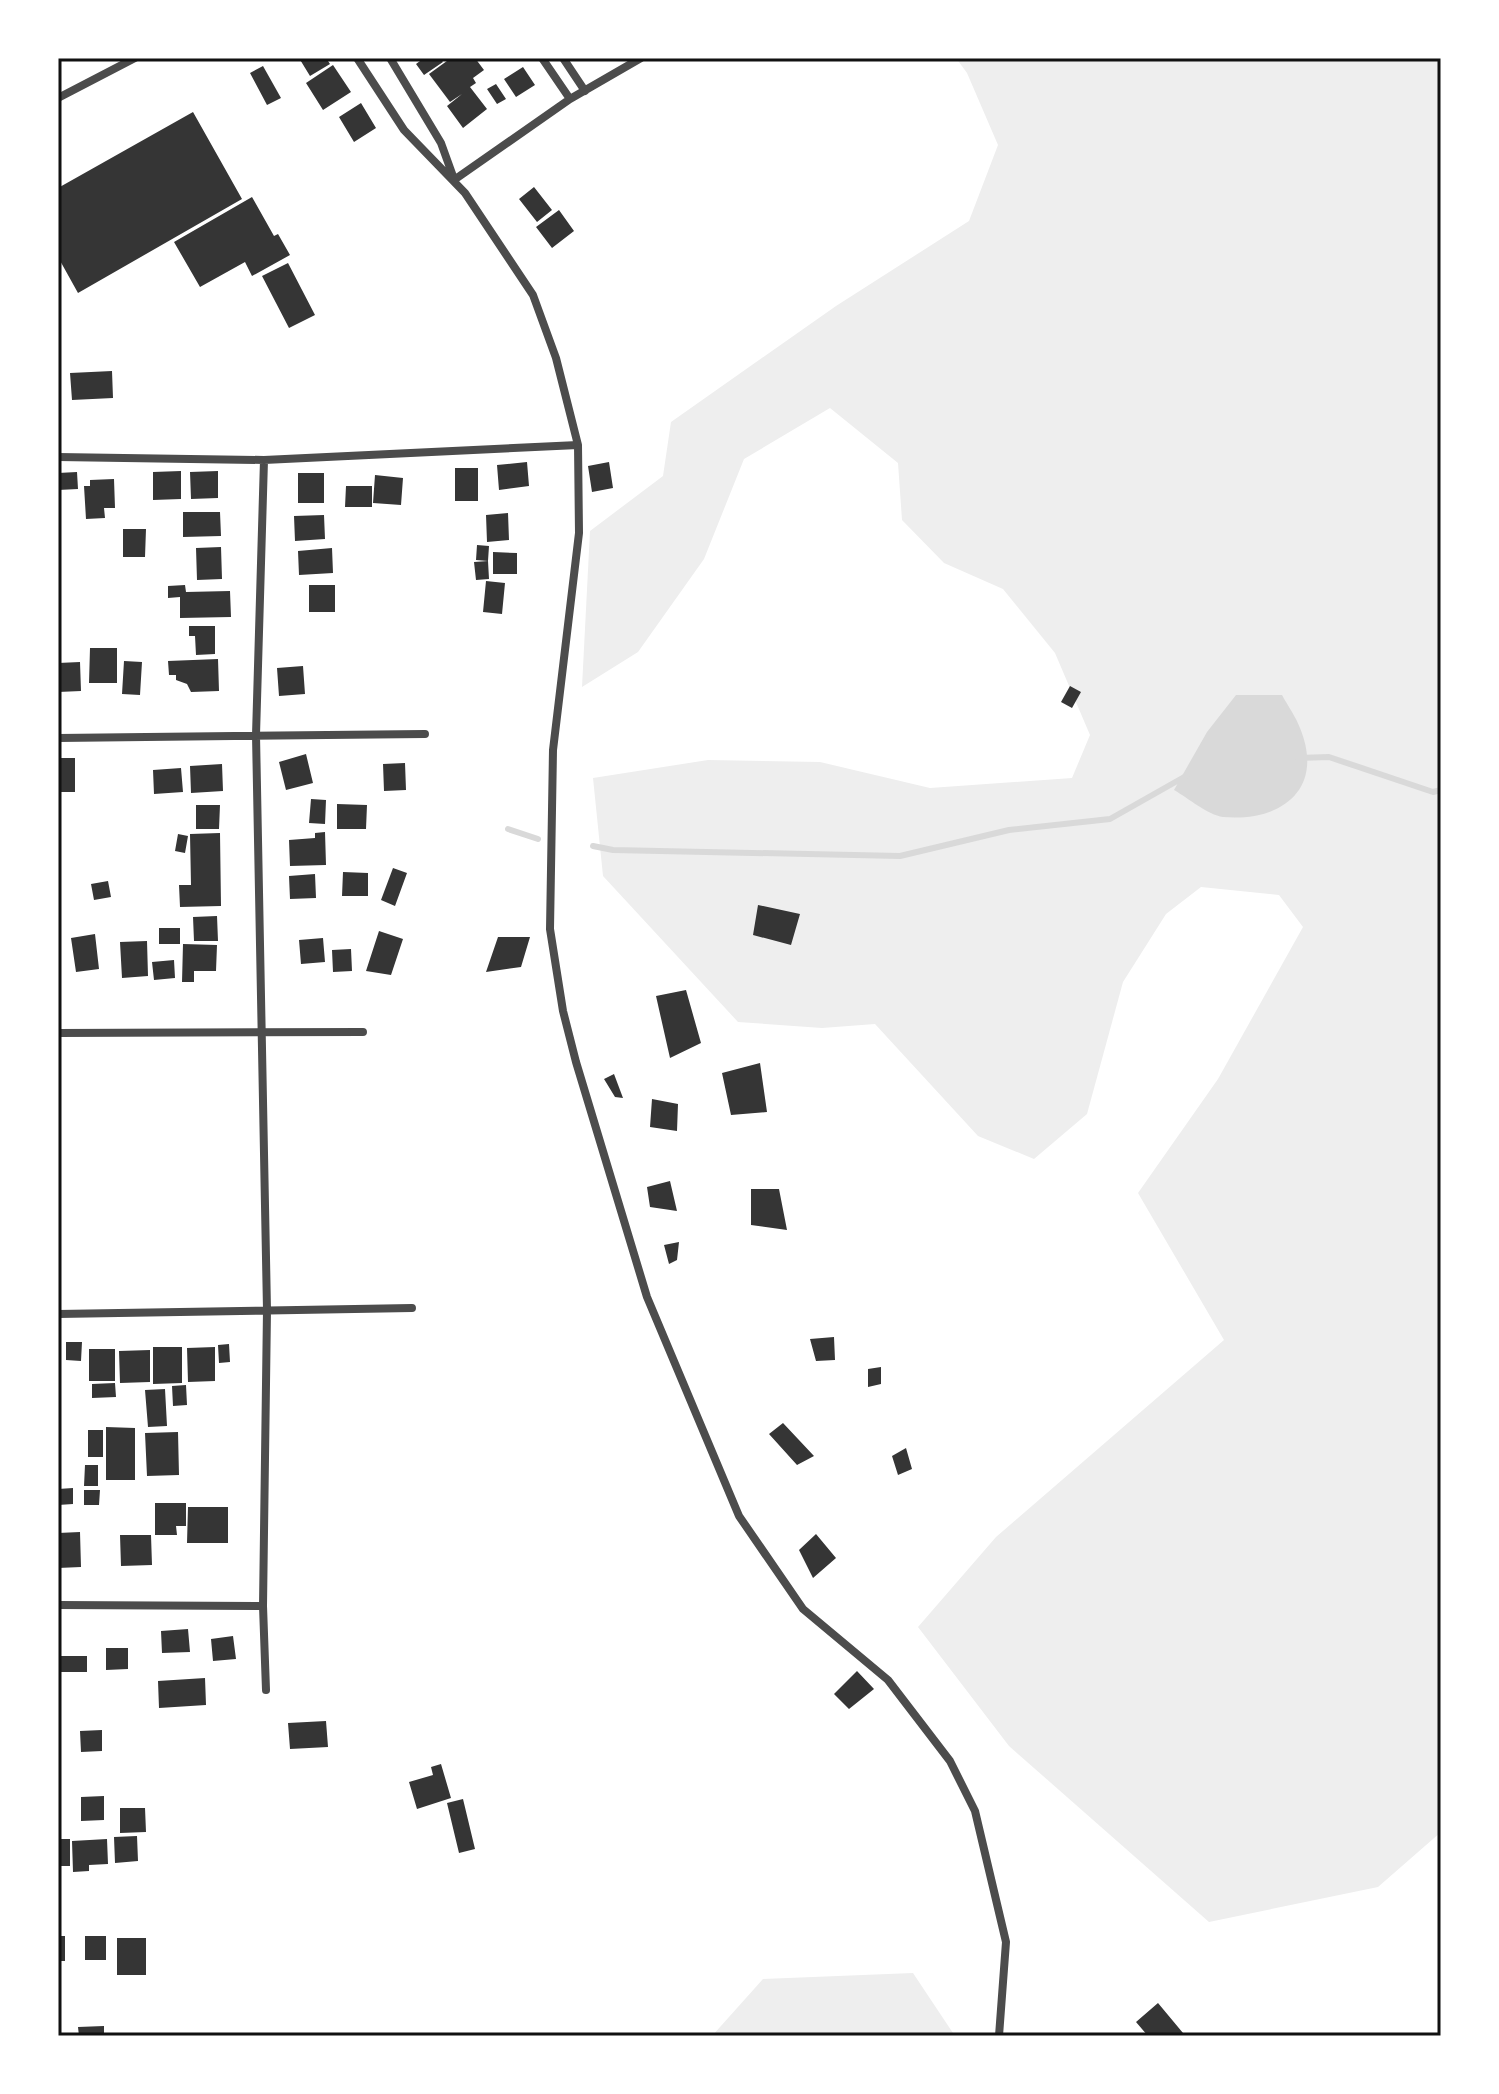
<svg xmlns="http://www.w3.org/2000/svg" width="1499" height="2094" viewBox="0 0 1499 2094" font-family="'Fira Sans Condensed',sans-serif">
  <style>
    .green { fill: #eee }
    .water { fill: #d9d9d9 }
    .lines { fill: none; stroke-linecap: round; stroke-linejoin: round }
    .stream { stroke: #d9d9d9; stroke-width: 6 }
    .building { fill: #353535 }
    .minor { stroke: #4c4c4c; stroke-width: 8 }
    .neatline { fill: none; stroke: #111; stroke-width: 3 }
  </style>
  <rect width="100%" height="100%" fill="#fff"/>
  <path class="green" d="M 956,58 L 1441,58 L 1441,1832 L 1378,1887 L 1209,1922 L 1009,1746 L 918,1627 L 996,1537 L 1224,1340 L 1138,1193 L 1218,1079 L 1303,927 L 1279,895 L 1201,887 L 1166,914 L 1123,982 L 1087,1114 L 1034,1159 L 978,1136 L 875,1024 L 822,1028 L 738,1022 L 603,876 L 593,778 L 708,760 L 820,762 L 930,788 L 1072,778 L 1090,735 L 1055,653 L 1003,589 L 944,563 L 902,520 L 898,463 L 830,408 L 744,459 L 704,559 L 638,652 L 582,687 L 590,531 L 663,476 L 671,422 L 836,306 L 969,221 L 998,145 L 967,73 Z
    M 913,1973 L 955,2036 L 712,2036 L 763,1979 Z"/>
  <path class="water" d="M 1236,695 L 1282,695 C 1288,706 1296,717 1300,728 C 1325,789 1282,822 1223,817 C 1208,815 1188,798 1174,790 L 1207,732 Z"/>
  <g class="lines">
    <path class="stream" d="M 1298,758 L 1329,757 L 1433,792 L 1441,790
      M 508,829 L 538,839
      M 593,846 L 613,850 L 900,856 L 1009,830 L 1110,819 L 1186,776"/>
  </g>
  <path class="building" d="M 299,58 L 326,58 L 330,64 L 310,76 Z
    M 424,58 L 440,58 L 443,62 L 424,75 L 416,64 Z
    M 451,58 L 475,58 L 484,70 L 473,78 L 476,83 L 470,87 L 487,109 L 463,128 L 447,106 L 462,94 L 450,102 L 429,74 Z
    M 333,65 L 351,92 L 323,110 L 306,83 Z
    M 263,66 L 281,98 L 267,105 L 250,73 Z
    M 523,67 L 535,85 L 516,97 L 504,79 Z
    M 496,84 L 506,99 L 497,104 L 487,89 Z
    M 361,103 L 376,128 L 354,142 L 339,117 Z
    M 193,112 L 242,199 L 78,293 L 58,257 L 58,188 Z
    M 534,187 L 552,210 L 537,222 L 519,199 Z
    M 252,197 L 274,236 L 278,234 L 290,255 L 252,276 L 245,262 L 200,287 L 174,242 Z
    M 559,210 L 574,231 L 552,248 L 536,227 Z
    M 288,263 L 315,315 L 289,328 L 262,276 Z
    M 112,371 L 113,398 L 72,400 L 70,373 Z
    M 527,462 L 529,486 L 499,490 L 497,465 Z
    M 609,462 L 613,488 L 592,492 L 588,466 Z
    M 455,468 L 478,468 L 478,501 L 455,501 Z
    M 181,471 L 181,499 L 153,500 L 153,472 Z
    M 218,471 L 218,498 L 191,499 L 190,472 Z
    M 77,472 L 78,489 L 58,490 L 58,473 Z
    M 298,473 L 324,473 L 324,503 L 298,503 Z
    M 375,475 L 403,478 L 401,505 L 373,503 Z
    M 114,479 L 115,508 L 104,508 L 105,518 L 86,519 L 84,486 L 90,486 L 90,480 Z
    M 346,486 L 372,486 L 372,507 L 345,507 Z
    M 183,512 L 220,512 L 221,536 L 183,537 Z
    M 508,513 L 509,540 L 487,542 L 486,515 Z
    M 324,515 L 325,539 L 295,541 L 294,516 Z
    M 123,529 L 146,529 L 145,557 L 123,557 Z
    M 477,545 L 489,546 L 488,561 L 476,560 Z
    M 221,547 L 222,579 L 197,580 L 196,548 Z
    M 332,548 L 333,573 L 299,575 L 298,551 Z
    M 493,552 L 517,553 L 517,574 L 493,574 Z
    M 488,561 L 489,579 L 476,580 L 474,562 Z
    M 486,581 L 505,583 L 502,614 L 483,612 Z
    M 185,585 L 186,592 L 230,591 L 231,617 L 180,618 L 180,597 L 168,598 L 168,586 Z
    M 309,585 L 335,585 L 335,612 L 309,612 Z
    M 189,626 L 215,626 L 215,654 L 196,655 L 195,636 L 189,636 Z
    M 90,648 L 117,648 L 117,683 L 89,683 Z
    M 218,659 L 219,691 L 191,692 L 187,684 L 176,680 L 176,675 L 169,675 L 168,661 Z
    M 124,661 L 142,662 L 140,695 L 122,694 Z
    M 80,662 L 81,691 L 58,692 L 58,663 Z
    M 303,666 L 305,694 L 279,696 L 277,668 Z
    M 1070,686 L 1081,692 L 1072,708 L 1061,702 Z
    M 306,754 L 313,783 L 286,790 L 279,762 Z
    M 58,758 L 75,758 L 75,792 L 58,792 Z
    M 405,763 L 406,790 L 384,791 L 383,764 Z
    M 222,764 L 223,791 L 191,793 L 190,766 Z
    M 181,768 L 183,792 L 154,794 L 153,770 Z
    M 311,799 L 326,800 L 325,824 L 309,823 Z
    M 337,804 L 367,805 L 366,829 L 337,829 Z
    M 196,805 L 220,805 L 219,829 L 196,829 Z
    M 325,832 L 326,865 L 290,866 L 289,840 L 315,838 L 315,833 Z
    M 220,833 L 221,906 L 180,907 L 179,885 L 191,885 L 190,834 Z
    M 178,834 L 188,836 L 185,853 L 175,851 Z
    M 393,868 L 407,873 L 395,906 L 381,900 Z
    M 343,872 L 368,873 L 368,896 L 342,896 Z
    M 315,874 L 316,898 L 290,899 L 289,876 Z
    M 108,881 L 111,897 L 94,900 L 91,884 Z
    M 758,905 L 800,914 L 791,945 L 753,935 Z
    M 217,916 L 218,941 L 194,941 L 193,917 Z
    M 159,928 L 180,928 L 180,944 L 159,944 Z
    M 379,931 L 403,939 L 391,975 L 366,971 Z
    M 95,934 L 99,969 L 76,972 L 71,938 Z
    M 498,937 L 530,937 L 521,967 L 486,972 Z
    M 323,938 L 325,962 L 301,964 L 299,940 Z
    M 147,941 L 148,976 L 122,978 L 120,942 Z
    M 183,944 L 217,945 L 216,971 L 194,971 L 194,982 L 182,982 Z
    M 351,949 L 352,971 L 333,972 L 332,950 Z
    M 174,960 L 175,978 L 154,980 L 152,962 Z
    M 686,990 L 701,1043 L 670,1058 L 656,996 Z
    M 760,1063 L 767,1112 L 731,1115 L 722,1073 Z
    M 614,1074 L 623,1098 L 615,1097 L 604,1079 Z
    M 652,1099 L 678,1104 L 677,1131 L 650,1127 Z
    M 670,1181 L 677,1211 L 650,1207 L 647,1187 Z
    M 751,1189 L 779,1189 L 787,1230 L 751,1225 Z
    M 679,1242 L 677,1260 L 669,1264 L 664,1245 Z
    M 834,1337 L 835,1360 L 816,1361 L 810,1339 Z
    M 66,1342 L 82,1342 L 81,1361 L 66,1360 Z
    M 229,1344 L 230,1362 L 219,1363 L 218,1345 Z
    M 153,1347 L 182,1347 L 182,1383 L 153,1384 Z
    M 215,1347 L 215,1381 L 188,1382 L 187,1348 Z
    M 89,1349 L 115,1349 L 115,1381 L 89,1381 Z
    M 150,1350 L 150,1382 L 120,1383 L 119,1351 Z
    M 881,1367 L 881,1384 L 868,1387 L 868,1369 Z
    M 115,1383 L 116,1397 L 92,1398 L 92,1384 Z
    M 186,1385 L 187,1405 L 173,1406 L 172,1386 Z
    M 165,1389 L 167,1426 L 148,1427 L 145,1390 Z
    M 783,1423 L 814,1456 L 797,1465 L 769,1434 Z
    M 106,1427 L 135,1428 L 135,1480 L 106,1480 Z
    M 88,1430 L 103,1430 L 103,1457 L 88,1457 Z
    M 178,1432 L 179,1475 L 147,1476 L 145,1433 Z
    M 906,1448 L 912,1469 L 898,1475 L 892,1456 Z
    M 85,1465 L 98,1465 L 98,1486 L 84,1486 Z
    M 73,1488 L 73,1504 L 58,1505 L 58,1489 Z
    M 84,1490 L 100,1490 L 99,1505 L 84,1505 Z
    M 155,1503 L 186,1503 L 186,1526 L 176,1526 L 177,1535 L 155,1535 Z
    M 188,1507 L 228,1507 L 228,1543 L 187,1543 Z
    M 80,1532 L 81,1567 L 58,1568 L 58,1533 Z
    M 816,1534 L 836,1558 L 813,1578 L 799,1550 Z
    M 120,1535 L 151,1535 L 152,1565 L 121,1566 Z
    M 188,1629 L 190,1652 L 162,1653 L 161,1631 Z
    M 233,1636 L 236,1659 L 213,1661 L 211,1639 Z
    M 106,1648 L 128,1648 L 128,1669 L 106,1670 Z
    M 60,1656 L 87,1656 L 87,1672 L 60,1672 Z
    M 857,1671 L 874,1689 L 849,1709 L 834,1694 Z
    M 205,1678 L 206,1705 L 159,1708 L 158,1681 Z
    M 326,1721 L 328,1747 L 290,1749 L 288,1723 Z
    M 102,1730 L 102,1751 L 81,1752 L 80,1731 Z
    M 441,1764 L 451,1798 L 417,1809 L 409,1782 L 433,1775 L 431,1767 Z
    M 104,1796 L 104,1820 L 81,1821 L 81,1797 Z
    M 463,1799 L 475,1849 L 459,1853 L 447,1803 Z
    M 120,1808 L 145,1808 L 146,1832 L 120,1833 Z
    M 137,1836 L 138,1861 L 115,1863 L 114,1837 Z
    M 58,1839 L 70,1839 L 70,1866 L 58,1866 Z
    M 107,1839 L 108,1864 L 89,1865 L 89,1871 L 73,1872 L 72,1841 Z
    M 58,1936 L 65,1936 L 65,1961 L 58,1961 Z
    M 85,1936 L 106,1936 L 106,1960 L 85,1960 Z
    M 117,1938 L 146,1938 L 146,1975 L 117,1975 Z
    M 1158,2003 L 1183,2033 L 1180,2036 L 1148,2036 L 1136,2022 Z
    M 104,2026 L 104,2036 L 79,2036 L 78,2027 Z"/>
  <g class="lines">
    <path class="minor" d="M 357,58 L 404,130 L 465,193 L 533,295 L 556,358 L 578,445 L 579,533 L 553,750 L 550,929 L 563,1011 L 576,1062 L 647,1297 L 739,1516 L 803,1609 L 888,1680 L 950,1761 L 975,1811 L 1006,1942 L 999,2036
      M 390,58 L 441,143 L 454,179
      M 542,58 L 570,99
      M 563,58 L 585,91
      M 58,98 L 135,58
      M 454,180 L 570,99 L 641,58
      M 58,457 L 264,460 L 578,445
      M 264,460 L 256,735 L 267,1310 L 263,1606 L 266,1690
      M 58,738 L 425,734
      M 58,1033 L 363,1032
      M 58,1314 L 412,1308
      M 58,1605 L 263,1606"/>
  </g>
  <rect width="1499" height="2094" fill="none" stroke="#ffffff" stroke-width="120"/>
  <rect x="60" y="60" width="1379" height="1974" class="neatline"/>
</svg>
